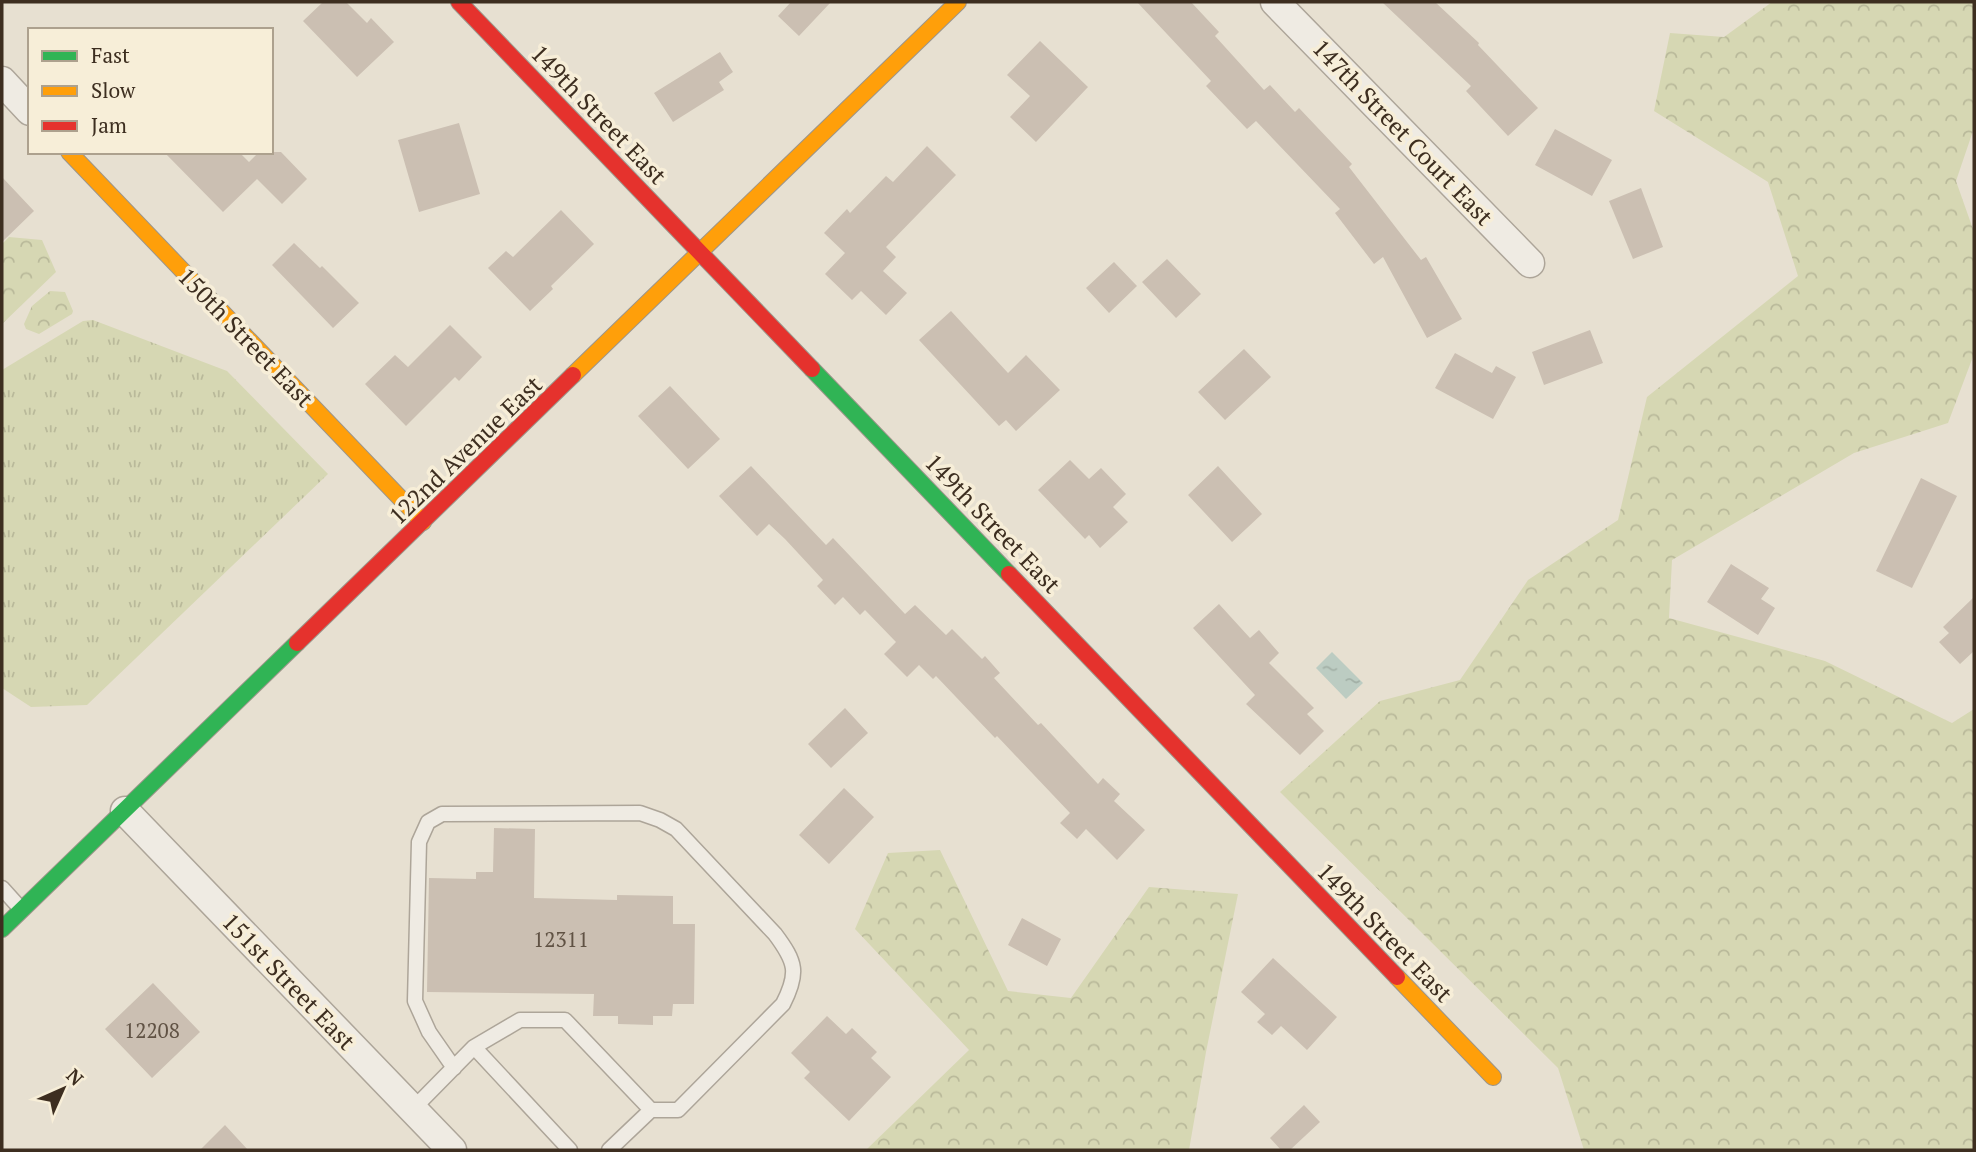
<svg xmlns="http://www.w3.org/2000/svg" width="1976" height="1152" viewBox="0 0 1976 1152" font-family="'PT Serif',serif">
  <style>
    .grass { fill: url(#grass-tufts) }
    .forest { fill: url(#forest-crowns) }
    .water { fill: url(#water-ripples) }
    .building { fill: #cbbfb2 }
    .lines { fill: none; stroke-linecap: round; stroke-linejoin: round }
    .lane-casing { stroke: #ada599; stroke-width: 17 }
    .street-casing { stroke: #ada599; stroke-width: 31 }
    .fast-casing { stroke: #9c958a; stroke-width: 18 }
    .slow-casing { stroke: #9c958a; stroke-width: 18 }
    .jam-casing { stroke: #9c958a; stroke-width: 18 }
    .lane { stroke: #efebe3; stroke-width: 14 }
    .street { stroke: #efebe3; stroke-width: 28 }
    .fast { stroke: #30b455; stroke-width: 16 }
    .slow { stroke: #ff9f0a; stroke-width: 16 }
    .jam { stroke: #e5322d; stroke-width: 16 }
    .labels { text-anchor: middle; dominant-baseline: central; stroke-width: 7; stroke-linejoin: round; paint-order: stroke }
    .number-label { font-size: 21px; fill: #605244 }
    .street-label { font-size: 24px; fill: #3d2e20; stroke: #f7eed8 }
  </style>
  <defs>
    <pattern id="grass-tufts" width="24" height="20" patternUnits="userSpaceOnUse" patternTransform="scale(1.75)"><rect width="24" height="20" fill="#d6d7b3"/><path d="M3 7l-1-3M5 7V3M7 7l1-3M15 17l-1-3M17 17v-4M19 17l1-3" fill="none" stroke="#b9b99a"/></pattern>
    <pattern id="forest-crowns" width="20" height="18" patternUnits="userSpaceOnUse" patternTransform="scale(1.75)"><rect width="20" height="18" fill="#d6d7b3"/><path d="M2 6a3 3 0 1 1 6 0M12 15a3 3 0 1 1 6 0" fill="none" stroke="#b9b99a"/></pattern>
    <pattern id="water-ripples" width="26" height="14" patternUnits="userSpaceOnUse" patternTransform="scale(1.75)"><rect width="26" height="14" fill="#bcccc2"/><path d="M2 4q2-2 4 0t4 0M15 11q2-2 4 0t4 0" fill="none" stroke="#a2b0a6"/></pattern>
  </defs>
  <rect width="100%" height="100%" fill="#e7e0d1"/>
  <path class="grass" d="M 93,320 L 227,371 L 328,474 L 87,705 L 31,707 L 2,688 L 2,370 L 83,321 Z"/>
  <path class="forest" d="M 1772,2 L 1974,2 L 1974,128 L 1956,181 L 1974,232 L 1974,354 L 1948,423 L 1854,453 L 1672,560 L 1669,618 L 1825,661 L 1952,723 L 1974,709 L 1974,1150 L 1584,1150 L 1558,1068 L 1280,792 L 1380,701 L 1460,680 L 1528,580 L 1618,520 L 1647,397 L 1798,276 L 1768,182 L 1654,111 L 1670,33 L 1724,37 Z
    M 9,237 L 42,240 L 56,272 L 2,324 L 2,244 Z
    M 50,291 L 65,292 L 73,311 L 72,314 L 39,334 L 26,329 L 24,324 L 32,306 Z
    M 940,850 L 1008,991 L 1071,998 L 1149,887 L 1238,894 L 1206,1052 L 1189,1150 L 866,1150 L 969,1050 L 855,929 L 888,853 Z"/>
  <path class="water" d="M 1332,652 L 1363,683 L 1346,699 L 1316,668 Z"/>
  <path class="building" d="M 323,2 L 346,2 L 367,23 L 371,18 L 394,42 L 357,77 L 303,21 Z
    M 791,2 L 831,2 L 799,36 L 778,16 Z
    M 1137,2 L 1191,2 L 1219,32 L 1215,36 L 1264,90 L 1270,85 L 1295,112 L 1299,108 L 1352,164 L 1349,167 L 1421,260 L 1426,257 L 1462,319 L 1427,338 L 1383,257 L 1374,264 L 1335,213 L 1340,209 L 1256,121 L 1247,129 L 1206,86 L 1211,81 Z
    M 1382,2 L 1435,2 L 1479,43 L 1478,45 L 1538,108 L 1508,136 L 1466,91 L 1471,86 Z
    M 1040,41 L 1088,87 L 1036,142 L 1010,117 L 1030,96 L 1007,75 Z
    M 720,52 L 733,72 L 719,82 L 724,90 L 673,122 L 654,93 Z
    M 459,123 L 480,194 L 419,212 L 398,140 Z
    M 1555,129 L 1612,160 L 1592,196 L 1535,165 Z
    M 927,146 L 956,175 L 886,247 L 896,257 L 883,271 L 907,293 L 886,315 L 861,291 L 852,300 L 825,274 L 845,253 L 824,233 L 847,209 L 850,213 L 886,176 L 893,182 Z
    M 164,152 L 239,152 L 249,162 L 259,152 L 281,152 L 307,179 L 282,204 L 257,179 L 223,212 Z
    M 2,177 L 34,211 L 2,242 Z
    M 1641,188 L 1663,247 L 1633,259 L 1609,201 Z
    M 561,210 L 594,244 L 551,286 L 553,289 L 530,311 L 488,268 L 506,251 L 513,257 Z
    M 294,243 L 320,268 L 322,266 L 359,303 L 333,328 L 272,265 Z
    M 1167,259 L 1201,294 L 1176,318 L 1142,282 Z
    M 1114,262 L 1137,286 L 1109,313 L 1086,288 Z
    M 951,311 L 1008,373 L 1026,355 L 1060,390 L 1016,431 L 1006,420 L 999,426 L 919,340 Z
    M 450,325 L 482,357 L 459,381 L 455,377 L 406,426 L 365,384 L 395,355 L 408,367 Z
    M 1590,330 L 1603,363 L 1544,385 L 1532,352 Z
    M 1244,349 L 1271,377 L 1225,420 L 1198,392 Z
    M 1455,353 L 1492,373 L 1496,366 L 1516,377 L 1493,419 L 1435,388 Z
    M 670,386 L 720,439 L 688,469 L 638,416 Z
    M 1070,460 L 1089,479 L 1101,468 L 1126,494 L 1113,507 L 1128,522 L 1100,548 L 1089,535 L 1085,539 L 1038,490 Z
    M 751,466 L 826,545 L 833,538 L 905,614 L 915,605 L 946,635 L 952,629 L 982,659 L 985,656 L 1000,673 L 994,678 L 1038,725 L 1041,723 L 1098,784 L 1103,778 L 1120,794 L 1114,801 L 1145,830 L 1117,860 L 1086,829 L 1077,839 L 1060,823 L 1070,813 L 997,736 L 995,738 L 936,676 L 933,679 L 919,665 L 907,677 L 884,654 L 896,642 L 865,610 L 860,615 L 843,597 L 835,605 L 817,586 L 823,580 L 785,539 L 769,524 L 757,536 L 719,496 Z
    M 1218,466 L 1262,514 L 1232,542 L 1188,495 Z
    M 1921,478 L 1957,496 L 1912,588 L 1876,571 Z
    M 1731,564 L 1769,588 L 1761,599 L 1775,608 L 1758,635 L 1707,602 Z
    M 1974,597 L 1974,651 L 1960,664 L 1939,642 L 1949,633 L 1943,627 Z
    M 1219,604 L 1250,638 L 1259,630 L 1279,653 L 1269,663 L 1314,708 L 1307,714 L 1324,731 L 1300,755 L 1246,704 L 1255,695 L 1193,628 Z
    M 845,708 L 868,733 L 831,768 L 808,744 Z
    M 844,788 L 874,817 L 829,864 L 799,835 Z
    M 494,828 L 535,829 L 534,898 L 617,900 L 617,895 L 673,896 L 673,924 L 695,924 L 694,1004 L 673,1004 L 672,1016 L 653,1016 L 653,1025 L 618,1024 L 618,1016 L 593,1016 L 594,994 L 427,992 L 429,878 L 476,879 L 476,872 L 493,872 Z
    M 1022,918 L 1061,939 L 1047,966 L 1008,945 Z
    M 1273,958 L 1337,1017 L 1307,1050 L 1281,1026 L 1272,1035 L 1257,1022 L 1265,1014 L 1241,992 Z
    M 153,983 L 200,1032 L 152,1078 L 105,1029 Z
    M 827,1016 L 846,1034 L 852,1028 L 877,1052 L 871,1058 L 891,1077 L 849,1121 L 804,1078 L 810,1072 L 791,1053 Z
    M 1304,1105 L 1320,1122 L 1290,1150 L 1281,1150 L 1270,1138 Z
    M 225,1125 L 248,1150 L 200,1150 Z"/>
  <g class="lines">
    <g class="lane-casing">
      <path id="lane" d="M 2,888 L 20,908
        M 474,1047 L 570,1150
        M 454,1068 L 429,1032 L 415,1001 L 419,842 L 428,822 L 442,814 L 640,813 L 660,820 L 676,829 L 775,934 C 796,962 799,973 783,1004 L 678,1110 L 651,1110 L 609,1150
        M 413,1109 L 474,1047 L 520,1020 L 565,1020 L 651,1110"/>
    </g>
    <g class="street-casing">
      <path id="street" d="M 1275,2 L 1530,263
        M 2,81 L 30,111
        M 125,811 L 452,1150"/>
    </g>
    <g class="fast-casing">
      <path id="fast" d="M 812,369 L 1009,574
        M 2,929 L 297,643"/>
    </g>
    <g class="slow-casing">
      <path id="slow" d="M 69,152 L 423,522
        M 573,375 L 958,2
        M 1397,977 L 1493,1077"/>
    </g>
    <g class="jam-casing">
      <path id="jam" d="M 459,2 L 812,369
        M 1009,574 L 1397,977
        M 297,643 L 573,375"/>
    </g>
    <use href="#lane" class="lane"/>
    <use href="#street" class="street"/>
    <use href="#fast" class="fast"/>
    <use href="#slow" class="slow"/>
    <use href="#jam" class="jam"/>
  </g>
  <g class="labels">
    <g class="number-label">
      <text x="561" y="939">12311</text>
      <text x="152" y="1030">12208</text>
    </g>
    <g class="street-label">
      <text transform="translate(599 114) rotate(46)">149th Street East</text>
      <text transform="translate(1403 132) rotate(46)">147th Street Court East</text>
      <text transform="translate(246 337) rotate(46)">150th Street East</text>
      <text transform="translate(465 450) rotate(-44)">122nd Avenue East</text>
      <text transform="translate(993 523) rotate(46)">149th Street East</text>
      <text transform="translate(1385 932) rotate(46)">149th Street East</text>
      <text transform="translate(289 981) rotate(46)">151st Street East</text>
    </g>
  </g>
  <rect width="1976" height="1152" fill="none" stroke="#3d2e20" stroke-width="7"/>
  <rect x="28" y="28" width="245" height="126" fill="#f7eed8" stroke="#ada18e" stroke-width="2"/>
  <rect x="42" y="51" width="35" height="10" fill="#30b455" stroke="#ada18e" stroke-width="2"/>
  <text x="91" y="63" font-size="21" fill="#3d2e20">Fast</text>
  <rect x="42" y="86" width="35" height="10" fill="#ff9f0a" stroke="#ada18e" stroke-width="2"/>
  <text x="91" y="98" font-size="21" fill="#3d2e20">Slow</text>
  <rect x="42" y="121" width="35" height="10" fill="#e5322d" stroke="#ada18e" stroke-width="2"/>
  <text x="91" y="133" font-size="21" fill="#3d2e20">Jam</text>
  <g transform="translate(63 1089) rotate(45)" stroke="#f7eed8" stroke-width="5" paint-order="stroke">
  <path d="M0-5L12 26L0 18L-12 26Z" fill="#3d2e20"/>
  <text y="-10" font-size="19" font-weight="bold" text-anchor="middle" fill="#3d2e20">N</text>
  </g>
</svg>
